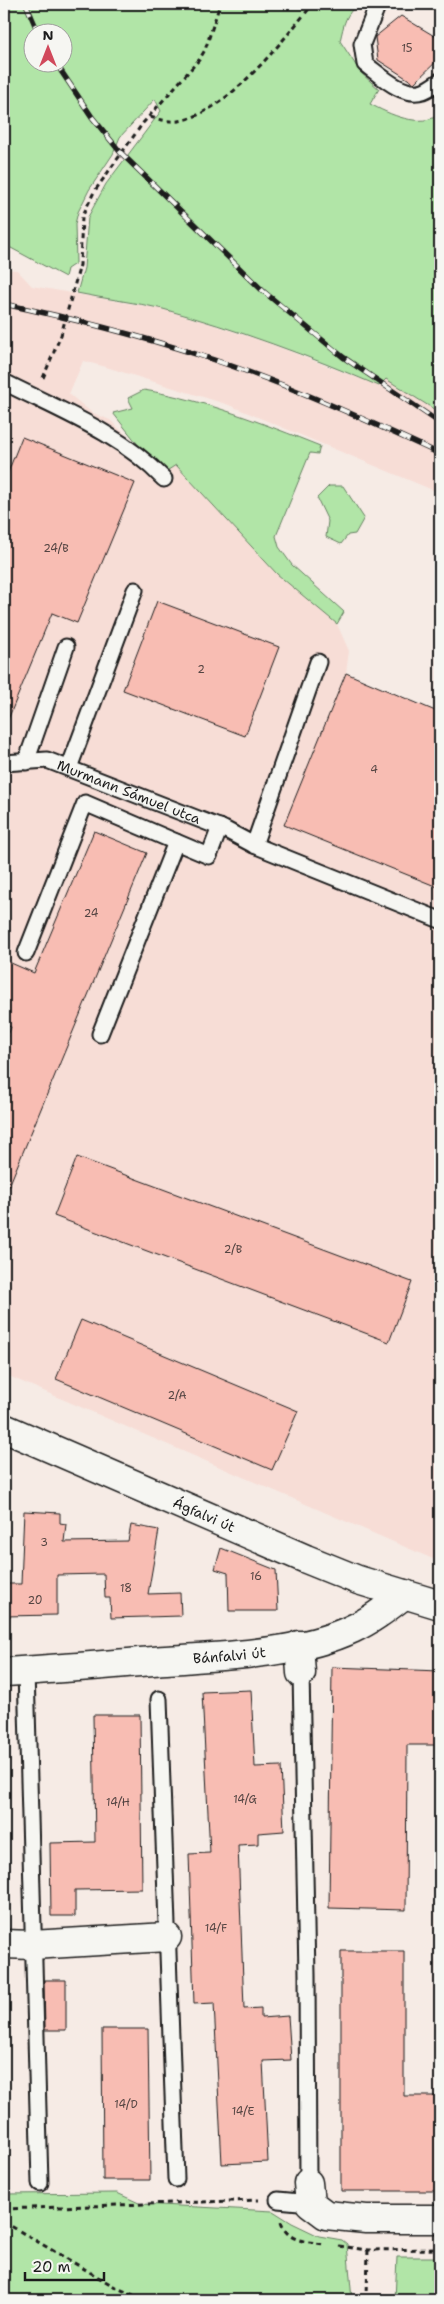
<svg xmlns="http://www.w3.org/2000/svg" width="444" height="2304" viewBox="0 0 444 2304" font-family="'Shantell Sans',sans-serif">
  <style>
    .built { fill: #f7ddd6 }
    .green { fill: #b1e5a7; stroke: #668062; fill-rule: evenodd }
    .building { fill: #f8bdb3; stroke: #1c1c1c }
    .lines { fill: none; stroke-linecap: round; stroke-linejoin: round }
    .service-casing { stroke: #1c1c1c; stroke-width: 19 }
    .minor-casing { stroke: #1c1c1c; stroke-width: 31 }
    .tertiary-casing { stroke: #1c1c1c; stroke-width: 31 }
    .secondary-casing { stroke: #1c1c1c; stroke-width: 31 }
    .path { stroke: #1c1c1c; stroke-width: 3; stroke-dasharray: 5 4; stroke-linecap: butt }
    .service { stroke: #f6f6f2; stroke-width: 15 }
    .minor { stroke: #f6f6f2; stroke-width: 28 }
    .tertiary { stroke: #f6f6f2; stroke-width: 28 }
    .secondary { stroke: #f6f6f2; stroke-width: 28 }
    .rail-casing { stroke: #1c1c1c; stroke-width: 5.5 }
    .rail { stroke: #f6f6f2; stroke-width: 4; stroke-dasharray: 11; stroke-linecap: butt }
    .labels { text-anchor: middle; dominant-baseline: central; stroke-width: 5; stroke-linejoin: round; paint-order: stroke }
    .number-label { font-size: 11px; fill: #534442 }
    .street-label { font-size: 14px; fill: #1c1c1c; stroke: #f6f6f2 }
  </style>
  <rect width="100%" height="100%" fill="#f6ebe5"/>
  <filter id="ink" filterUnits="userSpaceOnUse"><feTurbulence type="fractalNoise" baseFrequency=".02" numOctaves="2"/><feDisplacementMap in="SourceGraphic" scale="10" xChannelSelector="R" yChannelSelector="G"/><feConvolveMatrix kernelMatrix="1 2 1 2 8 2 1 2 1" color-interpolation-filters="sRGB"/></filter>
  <g filter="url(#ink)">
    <path class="built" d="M 4,269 L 17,270 L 32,286 L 161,309 L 205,322 L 268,343 L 379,386 L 386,379 L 440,413 L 440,493 L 229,405 L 106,367 L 83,361 L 69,394 L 91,412 L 110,420 L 165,472 L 176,465 L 277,574 L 337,624 L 349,651 L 346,673 L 440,713 L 440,1562 L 4,1374 Z"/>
    <path class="green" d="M 4,4 L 359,4 C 345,14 344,24 340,41 L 361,73 L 379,89 L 370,104 C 389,114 420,129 440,114 L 440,413 L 386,379 L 379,386 C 309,356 236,329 163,309 C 135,302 105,299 77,293 L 84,268 L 88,217 L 106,184 L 161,111 L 155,99 L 120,137 L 113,154 L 89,190 L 78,212 L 75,224 L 76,263 L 67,269 L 65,277 L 11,248 L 4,247 ZM 32,32 L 62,32 L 62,62 L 32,62 Z
      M 144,390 C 205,400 262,423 320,446 L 318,454 L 310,453 L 276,536 L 279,547 L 292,565 L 344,612 L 337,624 L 277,574 L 176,465 L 165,472 L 144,452 L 113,413 L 133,408 L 128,398 Z
      M 329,486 L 343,486 L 364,518 L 355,534 L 348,535 L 341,544 L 326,537 L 328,521 L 317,498 Z
      M 117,2193 L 141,2204 L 273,2211 L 292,2223 L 319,2236 L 342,2240 L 347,2244 L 352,2300 L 4,2300 L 4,2194 Z
      M 397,2257 L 440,2257 L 440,2300 L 395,2300 Z"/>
    <path class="building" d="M 401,16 L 436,37 L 440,58 L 414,83 L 378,60 L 375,37 Z
      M 22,437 L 135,483 L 77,623 L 52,613 L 4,729 L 4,482 Z
      M 157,601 L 279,647 L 245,736 L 123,690 Z
      M 346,673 L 440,713 L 440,888 L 284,825 Z
      M 94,831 L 147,853 L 4,1198 L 4,1047 L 11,1027 L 4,1024 L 4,960 L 34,973 Z
      M 77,1157 L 412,1282 L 389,1342 L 54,1216 Z
      M 81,1320 L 298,1411 L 272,1470 L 56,1379 Z
      M 24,1511 L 60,1513 L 60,1523 L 66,1524 L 64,1542 L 128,1541 L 131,1525 L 159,1530 L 148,1594 L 180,1593 L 181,1616 L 111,1618 L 110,1598 L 105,1598 L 104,1574 L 57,1575 L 57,1615 L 4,1616 L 4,1584 L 21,1584 Z
      M 221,1548 L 276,1570 L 278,1611 L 229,1611 L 228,1573 L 215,1569 Z
      M 332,1667 L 440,1671 L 440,1745 L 407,1745 L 406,1910 L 329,1908 Z
      M 251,1690 L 255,1767 L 281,1766 L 284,1831 L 258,1833 L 258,1844 L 238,1845 L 244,2009 L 261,2008 L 261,2018 L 288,2016 L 291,2060 L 263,2061 L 268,2162 L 222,2164 L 214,2003 L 194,2004 L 189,1854 L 210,1853 L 202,1692 Z
      M 93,1715 L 140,1715 L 142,1889 L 75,1890 L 75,1916 L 51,1916 L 50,1843 L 95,1842 Z
      M 341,1951 L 404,1951 L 404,2096 L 440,2096 L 440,2191 L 341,2191 Z
      M 44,1980 L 66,1980 L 66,2030 L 45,2030 Z
      M 102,2029 L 148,2029 L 150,2180 L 103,2180 Z"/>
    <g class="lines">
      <g class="service-casing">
        <g id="service">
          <path d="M 378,4 L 362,44 L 365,64 C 380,75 403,98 423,91 C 429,89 435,84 440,81"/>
          <path d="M 4,382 C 59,410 120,433 164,479"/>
          <path d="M 26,762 L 66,647"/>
          <path id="s1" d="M 4,763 L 47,760 L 224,829 L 254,845 L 440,920"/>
          <path d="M 69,768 L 135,590"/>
          <path d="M 254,845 L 318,662"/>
          <path d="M 26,953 L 85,803 L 176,842"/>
          <path d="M 100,1034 L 176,842 L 209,856 L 220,827"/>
          <path d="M 26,1671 L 40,2183"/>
          <path d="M 301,1673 L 307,1975 L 308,2183"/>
          <path d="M 159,1699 L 176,2179"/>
          <path d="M 278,2200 L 310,2203"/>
        </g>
      </g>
      <g class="minor-casing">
        <path id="minor" d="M 299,1645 L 301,1673
          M 4,1944 L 32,1945 L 167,1937
          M 308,2183 L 310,2203 L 326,2215 L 366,2219 L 440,2219"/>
      </g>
      <g class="tertiary-casing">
        <g id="tertiary">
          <path id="s2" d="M 4,1672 C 58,1669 112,1664 166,1660 C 224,1656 300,1654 352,1629 C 372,1620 388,1607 405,1594"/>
        </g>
      </g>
      <g class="secondary-casing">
        <g id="secondary">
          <path id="s3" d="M 4,1428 L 306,1559 L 358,1580 L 440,1605"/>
        </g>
      </g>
      <path class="path" d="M 150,117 C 161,120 173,123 184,120 C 232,107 282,41 313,4
        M 43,378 L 61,335 L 80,265 L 82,217 L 94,192 L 143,123 L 199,60 L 205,50 L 220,4
        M 4,2209 L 259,2200
        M 4,2222 L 117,2288 L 145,2300
        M 281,2222 C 287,2242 305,2241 323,2244
        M 339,2246 L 368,2250 L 440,2249
        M 367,2300 L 368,2247"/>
      <use href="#service" class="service"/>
      <use href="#minor" class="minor"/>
      <use href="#tertiary" class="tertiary"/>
      <use href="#secondary" class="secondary"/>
      <g class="rail-casing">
        <path id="rail" d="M 26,4 L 38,32
          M 55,62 L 92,117 L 121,153 L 263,291 L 343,357 L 440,423
          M 4,304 C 71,318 137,335 202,356 C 283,382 362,418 440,454"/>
      </g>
      <use href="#rail" class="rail"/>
    </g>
  </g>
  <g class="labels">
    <g class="number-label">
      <text x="407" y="48">15</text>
      <text x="56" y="548">24/B</text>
      <text x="201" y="669">2</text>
      <text x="374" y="769">4</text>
      <text x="91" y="913">24</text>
      <text x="233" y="1249">2/B</text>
      <text x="177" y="1395">2/A</text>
      <text x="44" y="1542">3</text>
      <text x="256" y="1576">16</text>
      <text x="126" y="1588">18</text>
      <text x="35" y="1600">20</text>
      <text x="245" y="1799">14/G</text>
      <text x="118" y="1802">14/H</text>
      <text x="216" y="1928">14/F</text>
      <text x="126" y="2104">14/D</text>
      <text x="243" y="2111">14/E</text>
    </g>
    <g class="street-label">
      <text stroke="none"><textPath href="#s1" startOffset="131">Murmann Sámuel utca</textPath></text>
      <text stroke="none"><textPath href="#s3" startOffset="218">Ágfalvi út</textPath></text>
      <text stroke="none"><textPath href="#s2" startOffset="226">Bánfalvi út</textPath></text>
    </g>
  </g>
  <rect width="444" height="2304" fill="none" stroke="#f6f6f2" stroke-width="20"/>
  <rect x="10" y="10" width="424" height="2284" fill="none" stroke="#1c1c1c" stroke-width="2" filter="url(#ink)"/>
  <g transform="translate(48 48)"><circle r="24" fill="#f6f6f2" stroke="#9f9f9c"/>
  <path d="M0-4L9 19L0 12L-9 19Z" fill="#d1495b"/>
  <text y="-8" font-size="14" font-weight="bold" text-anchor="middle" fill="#1c1c1c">N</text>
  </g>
  <path d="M25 2272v8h79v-8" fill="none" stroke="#1c1c1c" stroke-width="2.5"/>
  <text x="32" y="2272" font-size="15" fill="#1c1c1c" stroke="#f6f6f2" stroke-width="4" paint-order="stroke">20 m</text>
</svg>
